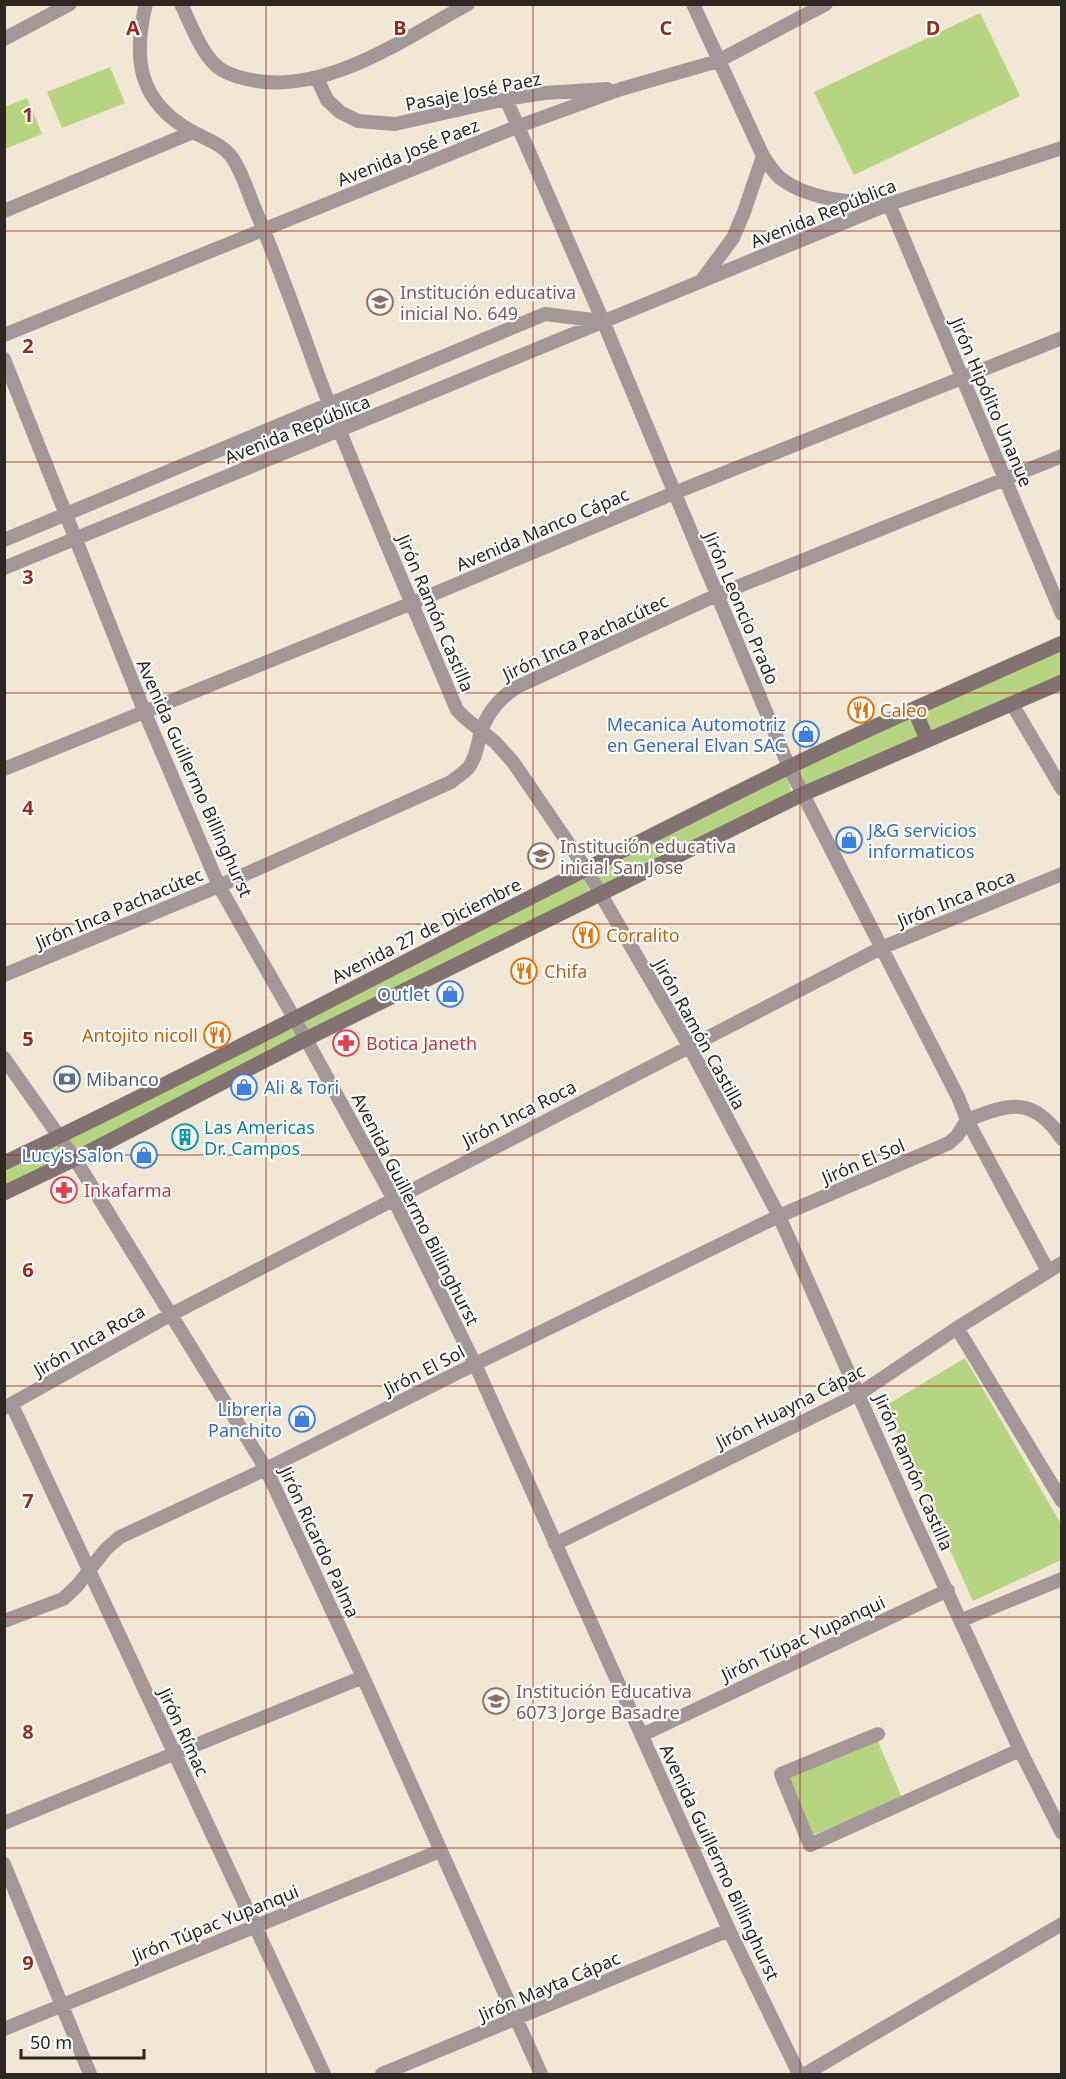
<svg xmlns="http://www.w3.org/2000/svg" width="1066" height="2079" viewBox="0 0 1066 2079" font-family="'Noto Sans',sans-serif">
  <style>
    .green { fill: #b6d482 }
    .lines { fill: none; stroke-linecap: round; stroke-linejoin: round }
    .street { stroke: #a39898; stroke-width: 14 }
    .secondary { stroke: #817371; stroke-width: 15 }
    .grid { fill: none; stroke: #972d1c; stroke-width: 1.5; stroke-opacity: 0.55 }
    .labels { text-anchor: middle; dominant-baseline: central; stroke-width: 4.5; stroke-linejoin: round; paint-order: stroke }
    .street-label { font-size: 18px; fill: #2c2821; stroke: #fff }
    .education-label { font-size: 18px; fill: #785e54; stroke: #fff; text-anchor: start }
    .food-label { font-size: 18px; fill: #c56008; stroke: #fff; text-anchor: start }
    .shop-label { font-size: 18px; fill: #366cbe; stroke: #fff; text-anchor: end }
    .health-label { font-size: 18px; fill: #be3a42; stroke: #fff; text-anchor: start }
    .service-label { font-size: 18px; fill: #4e5e75; stroke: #fff; text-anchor: start }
    .culture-label { font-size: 18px; fill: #0d838f; stroke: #fff; text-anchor: start }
    .grid-label { font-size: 20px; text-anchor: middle; font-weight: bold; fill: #972d1c; stroke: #fff; stroke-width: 4.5; stroke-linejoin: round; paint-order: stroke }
  </style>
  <rect width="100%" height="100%" fill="#f0e7d4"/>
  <path class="green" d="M 980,13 L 1020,96 L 854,175 L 814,92 Z
    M 110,67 L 125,103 L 62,128 L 47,92 Z
    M 27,98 L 42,134 L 5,149 L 5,107 Z
    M 1061,648 L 1061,677 L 804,788 L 796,767 Z
    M 786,773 L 792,794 L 602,889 L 592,870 Z
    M 583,876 L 590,893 L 310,1032 L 304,1020 Z
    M 293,1026 L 298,1038 L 77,1152 L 68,1138 Z
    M 58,1144 L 65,1157 L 5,1186 L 5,1169 Z
    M 965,1358 L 1061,1524 L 1061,1560 L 973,1601 L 885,1406 Z
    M 877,1739 L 902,1798 L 813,1835 L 788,1776 Z"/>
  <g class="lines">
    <path class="street" d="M 146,4 C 132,60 139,103 193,132 C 208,140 224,145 233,159 C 243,174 248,193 255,209 C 278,263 298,319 318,375 C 361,488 410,598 457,710 L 465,718 L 495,742 L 513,762 L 586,869 L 689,1046 L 779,1216 L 914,1520 L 1020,1750 L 1062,1833
      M 181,4 C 191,24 203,59 222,70 C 232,76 245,79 257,81 C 331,92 405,38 468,4
      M 693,4 L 763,156 C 768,163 774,173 780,178 C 810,201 853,202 889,204 L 1062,614
      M 4,39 L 70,4
      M 317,78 L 327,100 L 340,112 L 358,121 L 395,124 L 506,99 L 544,93 L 607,89
      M 506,99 L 603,321 L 789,767 L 958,1097 L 967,1120 L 1048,1271
      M 4,211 L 193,132
      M 702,280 L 733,238 L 744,212 L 763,156
      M 4,335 L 519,126 L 621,89 L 718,61 L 826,4
      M 4,359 L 145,713 L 219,886 L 306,1039 L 393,1198 L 475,1364 L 729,1930 L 799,2074
      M 4,540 L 545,314 L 601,321
      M 4,568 L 889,204 L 1062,148
      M 1012,704 L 1062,789
      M 4,769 L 412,603 L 674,493 L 1062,338
      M 4,975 L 219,886 L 451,782 C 457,777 464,773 469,767 C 476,757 477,747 480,735 C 486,714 499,698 517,687 L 717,595 L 1062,456
      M 4,1058 L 75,1159 L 266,1469 L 363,1677 L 541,2074
      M 967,1120 C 1009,1104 1033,1095 1062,1139
      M 957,1328 L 1062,1501
      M 12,1405 L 324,2074
      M 4,1408 L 172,1314 L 881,948 L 1062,874
      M 555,1544 L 859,1394 L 957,1328 L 1062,1263
      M 962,1620 L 1062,1579
      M 4,1621 L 63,1599 L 77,1586 L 106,1549 L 120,1537 L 266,1469 L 475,1364 L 779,1216 L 949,1143 L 957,1136 L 967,1120
      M 878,1734 L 781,1774 L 810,1845 L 1020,1750
      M 642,1735 L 948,1590
      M 4,1823 L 363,1677
      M 4,1864 L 90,2074
      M 4,2029 L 440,1851
      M 382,2074 L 729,1930
      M 805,2074 L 1062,1924"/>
    <path class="secondary" d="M 914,709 L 927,739
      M 4,1163 C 268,1037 524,897 787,768 C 877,724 970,684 1062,643
      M 4,1193 L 75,1159 L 306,1039 L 803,794 L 1062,682"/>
  </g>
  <path class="grid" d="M 266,4 L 266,2074M 533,4 L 533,2074M 800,4 L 800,2074M 4,231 L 1062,231M 4,462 L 1062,462M 4,693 L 1062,693M 4,924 L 1062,924M 4,1155 L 1062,1155M 4,1386 L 1062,1386M 4,1617 L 1062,1617M 4,1848 L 1062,1848"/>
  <defs>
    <g id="school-ring" transform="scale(1.35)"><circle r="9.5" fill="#fff" stroke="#8d6e63" stroke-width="1.5"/><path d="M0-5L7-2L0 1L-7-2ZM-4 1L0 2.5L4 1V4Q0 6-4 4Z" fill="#8d6e63"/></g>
    <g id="restaurant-ring" transform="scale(1.35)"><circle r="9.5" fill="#fff" stroke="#e8710a" stroke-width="1.5"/><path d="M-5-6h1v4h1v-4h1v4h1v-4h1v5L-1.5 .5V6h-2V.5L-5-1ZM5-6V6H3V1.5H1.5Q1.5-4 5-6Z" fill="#e8710a"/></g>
    <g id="shop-ring" transform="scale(1.35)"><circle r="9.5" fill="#fff" stroke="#3f7fe0" stroke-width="1.5"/><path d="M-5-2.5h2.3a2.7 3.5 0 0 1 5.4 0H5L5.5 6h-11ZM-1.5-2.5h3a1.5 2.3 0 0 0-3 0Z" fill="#3f7fe0"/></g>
    <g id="pharmacy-ring" transform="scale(1.35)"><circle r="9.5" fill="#fff" stroke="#e0444e" stroke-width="1.5"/><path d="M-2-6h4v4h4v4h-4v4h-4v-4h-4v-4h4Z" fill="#e0444e"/></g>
    <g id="bank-ring" transform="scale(1.35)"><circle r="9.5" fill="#fff" stroke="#5c6f8a" stroke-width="1.5"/><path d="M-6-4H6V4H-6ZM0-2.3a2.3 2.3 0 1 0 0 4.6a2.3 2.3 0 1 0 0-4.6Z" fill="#5c6f8a"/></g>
    <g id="building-ring" transform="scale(1.35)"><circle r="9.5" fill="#fff" stroke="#0f9aa8" stroke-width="1.5"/><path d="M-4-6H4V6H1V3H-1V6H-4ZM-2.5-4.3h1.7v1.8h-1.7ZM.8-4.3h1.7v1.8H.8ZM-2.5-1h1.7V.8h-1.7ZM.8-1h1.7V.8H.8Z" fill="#0f9aa8"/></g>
  </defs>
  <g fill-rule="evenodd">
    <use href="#school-ring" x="380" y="302"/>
    <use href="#restaurant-ring" x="861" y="710"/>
    <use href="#shop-ring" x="806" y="734"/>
    <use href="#shop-ring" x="849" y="840"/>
    <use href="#school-ring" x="541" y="856"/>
    <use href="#restaurant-ring" x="586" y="935"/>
    <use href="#restaurant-ring" x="524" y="971"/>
    <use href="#shop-ring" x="450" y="994"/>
    <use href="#restaurant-ring" x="217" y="1035"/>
    <use href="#pharmacy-ring" x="346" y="1043"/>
    <use href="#bank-ring" x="67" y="1079"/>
    <use href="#shop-ring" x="244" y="1087"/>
    <use href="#building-ring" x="185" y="1137"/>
    <use href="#shop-ring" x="144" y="1155"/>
    <use href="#pharmacy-ring" x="64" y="1190"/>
    <use href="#shop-ring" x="302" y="1419"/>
    <use href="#school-ring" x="496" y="1701"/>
  </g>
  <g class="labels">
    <g class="street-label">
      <text transform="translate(473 91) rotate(-11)">Pasaje José Paez</text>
      <text transform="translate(408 152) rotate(-22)">Avenida José Paez</text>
      <text transform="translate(823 213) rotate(-22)">Avenida República</text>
      <text transform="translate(992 402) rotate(67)">Jirón Hipólito Unanue</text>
      <text transform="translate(297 429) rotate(-22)">Avenida República</text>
      <text transform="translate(542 529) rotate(-23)">Avenida Manco Cápac</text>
      <text transform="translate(742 608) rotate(67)">Jirón Leoncio Prado</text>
      <text transform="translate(436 613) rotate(67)">Jirón Ramón Castilla</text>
      <text transform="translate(585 637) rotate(-25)">Jirón Inca Pachacútec</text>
      <text transform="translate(195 778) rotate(66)">Avenida Guillermo Billinghurst</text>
      <text transform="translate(956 898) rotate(-22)">Jirón Inca Roca</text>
      <text transform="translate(119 908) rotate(-23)">Jirón Inca Pachacútec</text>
      <text transform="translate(426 930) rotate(-27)">Avenida 27 de Diciembre</text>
      <text transform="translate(700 1034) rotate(61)">Jirón Ramón Castilla</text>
      <text transform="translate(519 1113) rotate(-27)">Jirón Inca Roca</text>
      <text transform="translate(863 1161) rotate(-23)">Jirón El Sol</text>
      <text transform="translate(416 1209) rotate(63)">Avenida Guillermo Billinghurst</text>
      <text transform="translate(89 1340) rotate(-30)">Jirón Inca Roca</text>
      <text transform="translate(424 1370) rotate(-27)">Jirón El Sol</text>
      <text transform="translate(790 1406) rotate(-27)">Jirón Huayna Cápac</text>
      <text transform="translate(914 1472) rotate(66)">Jirón Ramón Castilla</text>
      <text transform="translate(320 1542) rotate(65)">Jirón Ricardo Palma</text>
      <text transform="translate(803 1638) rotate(-25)">Jirón Túpac Yupanqui</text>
      <text transform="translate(184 1732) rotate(65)">Jirón Rímac</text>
      <text transform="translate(720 1862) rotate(65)">Avenida Guillermo Billinghurst</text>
      <text transform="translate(215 1923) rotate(-22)">Jirón Túpac Yupanqui</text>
      <text transform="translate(549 1986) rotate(-23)">Jirón Mayta Cápac</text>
    </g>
    <g class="education-label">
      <text x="400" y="292">Institución educativa<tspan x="400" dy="21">inicial No. 649</tspan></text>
      <text x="560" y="846">Institución educativa<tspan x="560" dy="21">inicial San Jose</tspan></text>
      <text x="516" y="1691">Institución Educativa<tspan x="516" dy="21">6073 Jorge Basadre</tspan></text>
    </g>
    <g class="food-label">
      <text x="880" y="710">Caleo</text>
      <text x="606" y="935">Corralito</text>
      <text x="544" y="971">Chifa</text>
      <text x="198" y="1035" text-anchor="end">Antojito nicoll</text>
    </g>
    <g class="shop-label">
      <text x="786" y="724">Mecanica Automotriz<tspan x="786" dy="21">en General Elvan SAC</tspan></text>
      <text x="868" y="830" text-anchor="start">J&amp;G servicios<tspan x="868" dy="21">informaticos</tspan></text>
      <text x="430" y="994">Outlet</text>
      <text x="264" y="1087" text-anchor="start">Ali &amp; Tori</text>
      <text x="124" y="1155">Lucy's Salon</text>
      <text x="282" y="1409">Libreria<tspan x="282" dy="21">Panchito</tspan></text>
    </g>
    <g class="health-label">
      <text x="366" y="1043">Botica Janeth</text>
      <text x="84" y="1190">Inkafarma</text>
    </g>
    <g class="service-label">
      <text x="86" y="1079">Mibanco</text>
    </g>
    <g class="culture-label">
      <text x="204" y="1127">Las Americas<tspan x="204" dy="21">Dr. Campos</tspan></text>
    </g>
  </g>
  <g class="grid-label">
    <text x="133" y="35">A</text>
    <text x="400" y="35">B</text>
    <text x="666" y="35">C</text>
    <text x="933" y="35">D</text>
    <text x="28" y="122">1</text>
    <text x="28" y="353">2</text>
    <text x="28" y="584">3</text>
    <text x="28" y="815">4</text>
    <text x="28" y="1046">5</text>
    <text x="28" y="1277">6</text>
    <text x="28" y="1508">7</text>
    <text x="28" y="1739">8</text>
    <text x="28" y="1970">9</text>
  </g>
  <rect width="1066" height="2079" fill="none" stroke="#2c2821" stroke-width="12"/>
  <path d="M21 2049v9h123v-9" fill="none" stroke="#2c2821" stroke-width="3"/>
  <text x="30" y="2049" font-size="18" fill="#2c2821" stroke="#ffffff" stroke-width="4.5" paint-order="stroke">50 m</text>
</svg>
